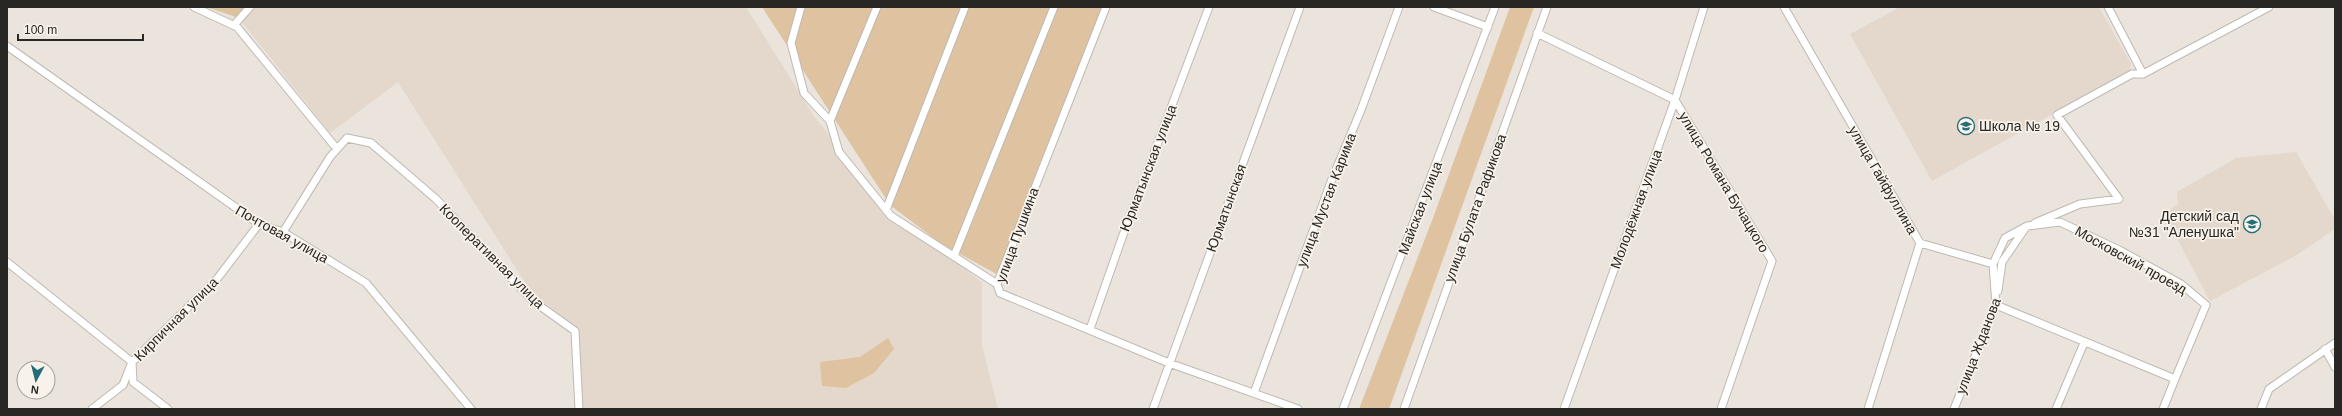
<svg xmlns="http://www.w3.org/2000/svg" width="2342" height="416" viewBox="0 0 2342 416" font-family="Arial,sans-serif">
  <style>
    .built { fill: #e3d8cb }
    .green { fill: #dfc3a0 }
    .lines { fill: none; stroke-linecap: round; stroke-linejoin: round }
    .minor-casing { stroke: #beb9b2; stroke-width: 9 }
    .minor { stroke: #fff; stroke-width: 7 }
    .labels { text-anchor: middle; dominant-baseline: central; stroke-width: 3.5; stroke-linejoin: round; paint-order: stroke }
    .poi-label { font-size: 14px; fill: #292724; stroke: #f8f2ea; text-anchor: start }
    .street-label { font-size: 14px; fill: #292724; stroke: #f8f2ea }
  </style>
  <rect width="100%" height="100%" fill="#eae4dd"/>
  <path class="built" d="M 255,7 L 746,7 L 814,116 L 888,210 L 982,282 L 982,346 L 998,409 L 581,409 L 578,369 L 579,329 L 531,292 L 398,82 L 330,133 L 239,18 Z
    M 1900,7 L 2099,7 L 2131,64 L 2130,71 L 1932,181 L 1850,34 Z
    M 2296,152 L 2335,220 L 2335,229 L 2295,256 L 2210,301 L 2164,214 L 2178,204 L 2177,192 L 2236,158 Z"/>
  <path class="green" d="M 206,7 L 254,7 L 239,18 Z
    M 762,7 L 1105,7 L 1000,276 L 940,243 L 890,205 Z
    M 1510,7 L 1534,7 L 1389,409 L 1359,409 L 1433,218 Z
    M 888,338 L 894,349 L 874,373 L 846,388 L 822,386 L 820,362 L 860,357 Z"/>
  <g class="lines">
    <g class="minor-casing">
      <path id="minor" d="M 194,7 L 237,27 L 337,149
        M 801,7 L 791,43 L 804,93 L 830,121
        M 877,7 L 830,121 L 839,152 L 891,216 L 997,284
        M 1106,7 L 997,284 L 1000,293 L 1169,363 L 1298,409
        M 1434,7 L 1488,27
        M 1784,7 L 1920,243 L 1868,409
        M 2108,7 L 2143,74
        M 234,25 L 250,7
        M 1537,33 L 1675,100 L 1772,261 L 1721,409
        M 7,46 L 259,224 L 283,232 L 366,283 L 471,409
        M 886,210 L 965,7
        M 2035,223 L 2080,204 L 2119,199 L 2057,115 L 2132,74 L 2143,74 L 2269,7
        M 283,232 L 330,157 L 347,138 L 371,143 L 436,199 L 533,301 L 575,331 L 579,409
        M 1920,243 L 1993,264 L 1996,305 L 2175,379 L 2206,305 L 2181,284 L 2121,251 L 2060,222 L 2027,226 L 2005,238 L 1993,264
        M 954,256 L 1054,7
        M 7,262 L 132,362 L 133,382 L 168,409
        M 1998,291 L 2002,262 L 2026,227
        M 1090,329 L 1123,235 L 1209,7
        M 2325,349 L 2335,367
        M 1254,393 L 1332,179 L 1361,110 L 1399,7
        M 92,409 L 123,385 L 132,362 L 217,279 L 259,224
        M 1153,409 L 1300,7
        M 1343,409 L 1495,7
        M 1404,409 L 1547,7
        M 1564,409 L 1675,100 L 1704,7
        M 1954,409 L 1997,302
        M 2056,409 L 2084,343
        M 2163,409 L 2175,379
        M 2261,409 L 2269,389 L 2335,343"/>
    </g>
    <use href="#minor" class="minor"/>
  </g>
  <defs>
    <g id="school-ring" transform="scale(0.9)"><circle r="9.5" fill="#f8f2ea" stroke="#236c78" stroke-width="1.5"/><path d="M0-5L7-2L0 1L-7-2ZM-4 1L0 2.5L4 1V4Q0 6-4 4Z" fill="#236c78"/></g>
  </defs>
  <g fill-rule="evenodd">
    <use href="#school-ring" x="1966" y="126"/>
    <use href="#school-ring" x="2252" y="224"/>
  </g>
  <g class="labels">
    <g class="poi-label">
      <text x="1979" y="126">Школа № 19</text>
      <text x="2239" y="216" text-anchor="end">Детский сад<tspan x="2239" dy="16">№31 "Аленушка"</tspan></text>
    </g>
    <g class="street-label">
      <text transform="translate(1148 168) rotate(-69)">Юрматынская улица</text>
      <text transform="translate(1883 180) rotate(60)">улица Гайфуллина</text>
      <text transform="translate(1724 182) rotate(59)">улица Романа Бучацкого</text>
      <text transform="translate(1326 200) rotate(-69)">улица Мустая Карима</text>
      <text transform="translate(1226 208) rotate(-70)">Юрматынская</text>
      <text transform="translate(1420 208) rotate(-69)">Майская улица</text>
      <text transform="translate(1475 208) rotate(-70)">улица Булата Рафикова</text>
      <text transform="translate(1636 209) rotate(-70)">Молодёжная улица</text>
      <text transform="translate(282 234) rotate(29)">Почтовая улица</text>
      <text transform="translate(1017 235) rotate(-70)">улица Пушкина</text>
      <text transform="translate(492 256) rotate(45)">Кооперативная улица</text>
      <text transform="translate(2131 260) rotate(29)">Московский проезд</text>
      <text transform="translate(176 319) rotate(-45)">Кирпичная улица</text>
      <text transform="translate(1978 346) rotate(-69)">улица Жданова</text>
    </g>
  </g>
  <rect width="2342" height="416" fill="none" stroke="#292724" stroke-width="16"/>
  <g transform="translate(36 380) rotate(187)"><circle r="19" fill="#f8f2ea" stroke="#a5a19b"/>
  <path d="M0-3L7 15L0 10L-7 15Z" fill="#236c78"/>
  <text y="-6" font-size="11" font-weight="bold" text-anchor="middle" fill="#292724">N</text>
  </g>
  <path d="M18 34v6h125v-6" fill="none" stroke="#292724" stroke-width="2"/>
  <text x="24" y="34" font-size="12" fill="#292724" stroke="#f8f2ea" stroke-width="3" paint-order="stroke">100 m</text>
</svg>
